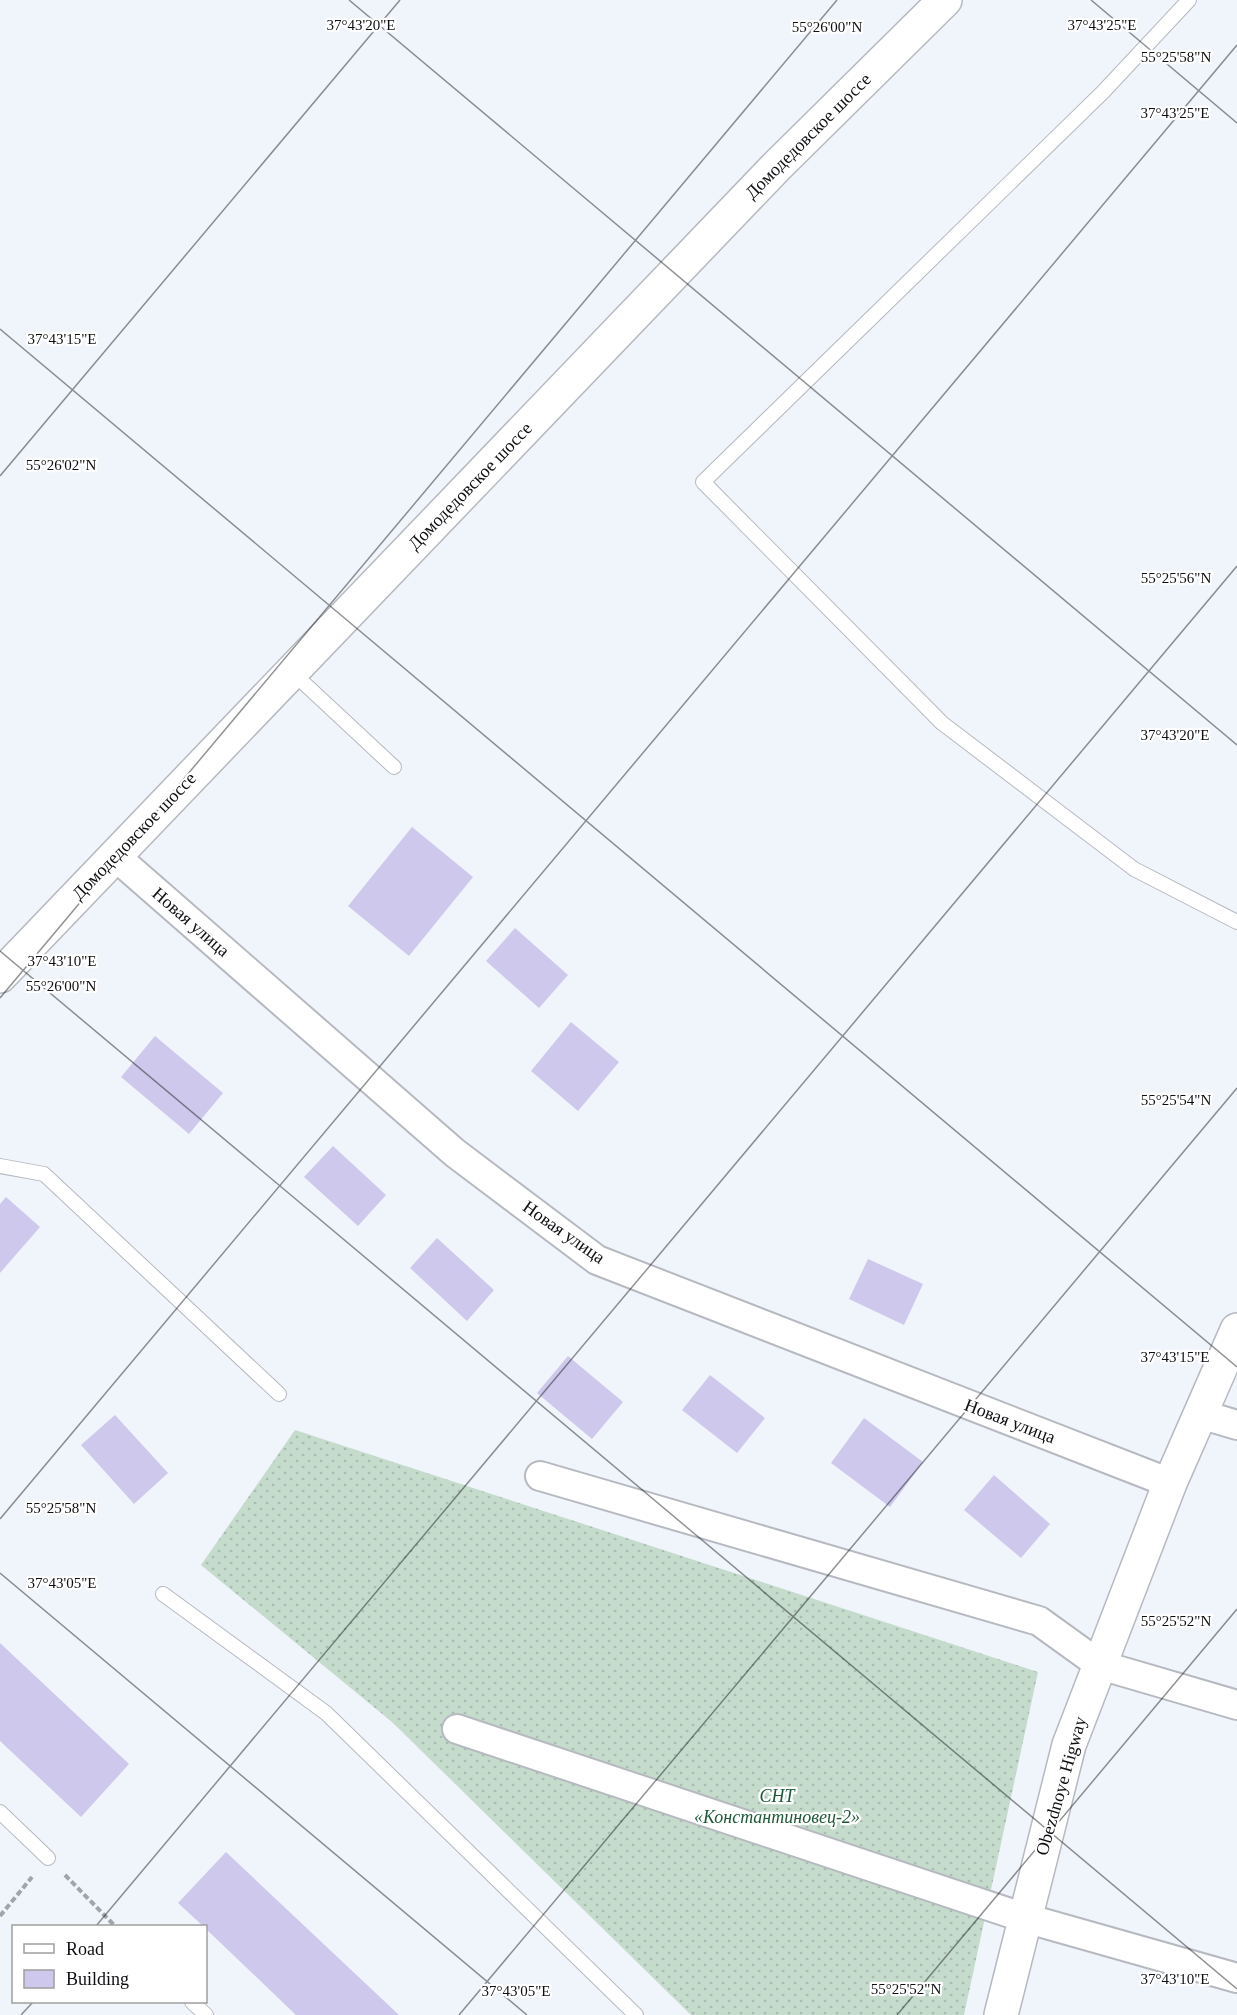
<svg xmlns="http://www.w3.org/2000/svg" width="1237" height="2015" viewBox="0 0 1237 2015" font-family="'Times New Roman',serif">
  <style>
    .garden { fill: url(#garden-dots) }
    .building { fill: #cec8ec }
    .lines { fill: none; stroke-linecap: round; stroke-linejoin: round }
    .service-casing { stroke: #b6b9c0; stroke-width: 16 }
    .minor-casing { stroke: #b6b9c0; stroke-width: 32 }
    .tertiary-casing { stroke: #b6b9c0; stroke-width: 36 }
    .secondary-casing { stroke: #b6b9c0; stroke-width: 36 }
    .path { stroke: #a1a4aa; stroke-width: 4; stroke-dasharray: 6 3; stroke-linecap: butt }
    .service { stroke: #fff; stroke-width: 14 }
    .minor { stroke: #fff; stroke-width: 28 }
    .tertiary { stroke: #fff; stroke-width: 33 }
    .secondary { stroke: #fff; stroke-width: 33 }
    .ticks { fill: none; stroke: #0e0f12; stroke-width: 1.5; stroke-opacity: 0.45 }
    .labels { text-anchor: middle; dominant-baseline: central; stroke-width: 4.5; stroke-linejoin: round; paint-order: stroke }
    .street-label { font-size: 18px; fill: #0e0f12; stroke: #fff }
    .park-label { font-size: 18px; font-style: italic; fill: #1c5839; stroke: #fff }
    .ticks-label { font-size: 15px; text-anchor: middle; fill: #0e0f12; stroke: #fff; stroke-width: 4.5; stroke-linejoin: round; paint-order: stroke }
  </style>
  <defs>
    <pattern id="garden-dots" width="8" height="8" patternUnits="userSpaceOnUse" patternTransform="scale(1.5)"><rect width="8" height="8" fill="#c5dccd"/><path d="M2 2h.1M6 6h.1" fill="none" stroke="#a8bcaf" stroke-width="1.8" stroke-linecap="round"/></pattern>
  </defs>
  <rect width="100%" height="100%" fill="#f0f4fb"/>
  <path class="garden" d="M 295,1430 L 1038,1672 L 964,2015 L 691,2015 L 392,1722 L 201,1565 Z"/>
  <path class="building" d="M 412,827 L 473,877 L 409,956 L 348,906 Z
    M 515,928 L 568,975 L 539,1008 L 486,961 Z
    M 571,1022 L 619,1062 L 578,1111 L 531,1071 Z
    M 155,1036 L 223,1093 L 189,1134 L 121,1077 Z
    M 333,1146 L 386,1195 L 358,1226 L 304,1177 Z
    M 6,1197 L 40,1227 L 0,1273 L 0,1204 Z
    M 437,1238 L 494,1290 L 467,1321 L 410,1268 Z
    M 868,1259 L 923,1284 L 904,1325 L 849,1299 Z
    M 568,1356 L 623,1402 L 592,1439 L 537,1393 Z
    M 710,1375 L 765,1418 L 737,1453 L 682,1410 Z
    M 115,1415 L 168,1473 L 134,1504 L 81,1445 Z
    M 864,1418 L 923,1462 L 890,1507 L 831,1463 Z
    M 994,1475 L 1050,1524 L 1021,1558 L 964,1510 Z
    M 0,1643 L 129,1764 L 81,1817 L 0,1741 Z
    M 226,1852 L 399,2015 L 296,2015 L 206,1929 L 206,1926 L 203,1926 L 178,1903 Z"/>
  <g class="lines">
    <g class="service-casing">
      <path id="service" d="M 1189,0 L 1103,92 L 703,482 L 942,723 L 1134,869 L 1237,922
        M 292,672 L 394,767
        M 0,1166 L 44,1174 L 279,1394
        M 163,1594 L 326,1713 L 636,2015
        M 0,1812 L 48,1858
        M 192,2002 L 206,2015"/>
    </g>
    <g class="minor-casing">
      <path id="minor" d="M 115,856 L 455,1153 L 597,1260 L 1170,1483
        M 1200,1414 L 1237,1425
        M 540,1476 L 1039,1621 L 1100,1665 L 1237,1705
        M 457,1729 L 1025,1918 L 1237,1978"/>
    </g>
    <g class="tertiary-casing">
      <path id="tertiary" d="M 0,976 L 776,167 L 945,0"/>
    </g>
    <g class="secondary-casing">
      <path id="secondary" d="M 1001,2015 L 1069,1745 L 1170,1483 L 1237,1330"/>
    </g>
    <path class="path" d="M 65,1875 L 115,1926
      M 0,1916 L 32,1877"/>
    <use href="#service" class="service"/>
    <use href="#minor" class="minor"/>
    <use href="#tertiary" class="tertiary"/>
    <use href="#secondary" class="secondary"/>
  </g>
  <path class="ticks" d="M 349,0 L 1237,745M 1091,0 L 1237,123M 0,329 L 1237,1367M 0,476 L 400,0M 0,951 L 1237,1989M 0,998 L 837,0M 0,1519 L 1237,45M 0,1573 L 527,2015M 96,1926 L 1237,566M 21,2015 L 33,2002M 459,2015 L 1237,1088M 897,2015 L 1237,1609"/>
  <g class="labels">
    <g class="street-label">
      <text transform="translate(808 136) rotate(-45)">Домодедовское шоссе</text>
      <text transform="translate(470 486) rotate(-46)">Домодедовское шоссе</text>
      <text transform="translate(134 836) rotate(-46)">Домодедовское шоссе</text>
      <text transform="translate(191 922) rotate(41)">Новая улица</text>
      <text transform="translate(564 1232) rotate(35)">Новая улица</text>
      <text transform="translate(1010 1421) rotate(21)">Новая улица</text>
      <text transform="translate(1061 1786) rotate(-74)">Obezdnoye Higway</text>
    </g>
    <g class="park-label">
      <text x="777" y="1796">СНТ<tspan x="777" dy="21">«Константиновец-2»</tspan></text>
    </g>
  </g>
  <g class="ticks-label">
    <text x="361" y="30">37°43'20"E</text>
    <text x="1102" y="30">37°43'25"E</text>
    <text x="827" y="32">55°26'00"N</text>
    <text x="1176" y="62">55°25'58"N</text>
    <text x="1175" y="118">37°43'25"E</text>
    <text x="62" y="344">37°43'15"E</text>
    <text x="61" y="470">55°26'02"N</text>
    <text x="1176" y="583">55°25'56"N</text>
    <text x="1175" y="740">37°43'20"E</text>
    <text x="62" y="966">37°43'10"E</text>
    <text x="61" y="991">55°26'00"N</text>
    <text x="1176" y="1105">55°25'54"N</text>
    <text x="1175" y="1362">37°43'15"E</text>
    <text x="61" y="1513">55°25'58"N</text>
    <text x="62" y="1588">37°43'05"E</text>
    <text x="1176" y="1626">55°25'52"N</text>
    <text x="1175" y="1984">37°43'10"E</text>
    <text x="906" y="1994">55°25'52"N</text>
    <text x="516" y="1996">37°43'05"E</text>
  </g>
  <rect x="12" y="1925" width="195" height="78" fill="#ffffff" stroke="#9f9fa0" stroke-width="1.5"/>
  <rect x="24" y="1944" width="30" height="9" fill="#ffffff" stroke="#9f9fa0" stroke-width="1.5"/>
  <text x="66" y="1955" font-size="18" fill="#0e0f12">Road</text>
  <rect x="24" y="1970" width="30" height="18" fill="#cec8ec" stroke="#9f9fa0" stroke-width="1.5"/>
  <text x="66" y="1985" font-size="18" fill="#0e0f12">Building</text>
</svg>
